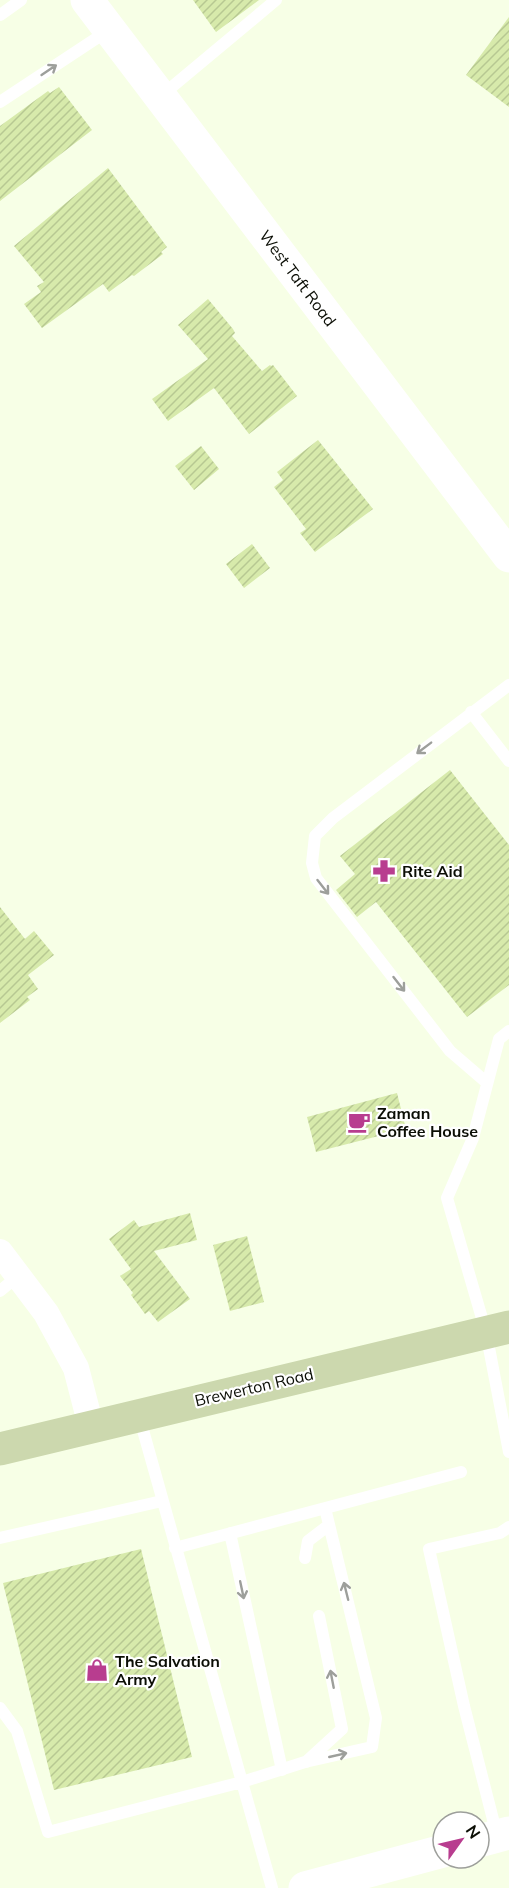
<svg xmlns="http://www.w3.org/2000/svg" width="509" height="1888" viewBox="0 0 509 1888" font-family="Mulish,sans-serif">
  <style>
    .building { fill: url(#building-hatch) }
    .lines { fill: none; stroke-linecap: round; stroke-linejoin: round }
    .service { stroke: #fff; stroke-width: 12 }
    .minor { stroke: #fff; stroke-width: 26 }
    .secondary { stroke: #fff; stroke-width: 33 }
    .primary { stroke: #ccd8ae; stroke-width: 33 }
    .oneway { stroke: #9d9f9b }
    .labels { text-anchor: middle; dominant-baseline: central; stroke-width: 4.5; stroke-linejoin: round; paint-order: stroke }
    .street-label { font-size: 16px; fill: #0b0e05; stroke: #fff }
    .poi-label { font-size: 16px; font-weight: bold; fill: #0b0e05; stroke: #fff; text-anchor: start }
  </style>
  <defs>
    <pattern id="building-hatch" width="6" height="6" patternUnits="userSpaceOnUse" patternTransform="scale(1.5)"><rect width="6" height="6" fill="#d7eaab"/><path d="M-1 1l2-2M0 6l6-6M5 7l2-2" fill="none" stroke="#b7c892"/></pattern>
  </defs>
  <rect width="100%" height="100%" fill="#f7ffe6"/>
  <path class="building" d="M 193,0 L 259,0 L 216,32 Z
    M 509,17 L 509,107 L 466,75 Z
    M 59,87 L 92,130 L 0,201 L 0,126 L 48,91 L 50,93 Z
    M 108,168 L 167,247 L 161,252 L 163,254 L 134,276 L 132,275 L 109,292 L 103,284 L 42,328 L 24,304 L 41,292 L 37,286 L 44,282 L 14,246 Z
    M 208,299 L 233,329 L 235,333 L 232,336 L 262,371 L 270,365 L 271,366 L 273,365 L 297,396 L 249,434 L 214,388 L 168,421 L 152,399 L 208,359 L 178,325 Z
    M 318,440 L 373,509 L 315,552 L 300,533 L 306,529 L 274,487 L 283,480 L 277,472 Z
    M 201,446 L 219,469 L 194,490 L 175,466 Z
    M 252,544 L 270,568 L 244,588 L 226,564 Z
    M 450,770 L 509,845 L 509,985 L 467,1017 L 376,902 L 357,917 L 336,890 L 355,874 L 340,856 Z
    M 0,907 L 25,939 L 34,931 L 54,955 L 28,975 L 38,989 L 27,997 L 30,1000 L 0,1023 Z
    M 397,1093 L 406,1129 L 316,1152 L 307,1117 Z
    M 190,1213 L 197,1240 L 154,1251 L 190,1299 L 158,1322 L 149,1311 L 145,1314 L 131,1295 L 133,1293 L 120,1276 L 131,1269 L 109,1239 L 134,1220 L 139,1227 Z
    M 247,1236 L 264,1302 L 230,1311 L 213,1245 Z
    M 141,1549 L 192,1757 L 54,1790 L 3,1583 Z"/>
  <g class="lines">
    <path class="service" d="M 0,15 L 21,0
      M 161,96 L 276,0
      M 0,102 L 109,30
      M 471,712 L 509,761
      M 509,1031 L 499,1039 L 473,1138 L 447,1198 L 486,1332 L 509,1452
      M 486,1082 L 450,1051 L 316,878 L 312,863 L 315,836 L 333,818 L 509,685
      M 0,1291 L 18,1276
      M 139,1416 L 242,1782 L 305,1762 L 372,1747 L 376,1718 L 325,1508
      M 230,1533 L 282,1770
      M 0,1538 L 162,1501
      M 175,1548 L 461,1472
      M 305,1558 L 308,1541 L 329,1525
      M 0,1708 L 17,1731 L 48,1832 L 242,1782 L 272,1888
      M 306,1762 L 342,1729 L 319,1616
      M 497,1835 L 464,1706 L 429,1549 L 500,1533 L 509,1527"/>
    <path class="minor" d="M 0,1252 L 46,1313 L 76,1368 L 91,1426"/>
    <path class="secondary" d="M 87,0 L 509,556
      M 479,1841 L 509,1833
      M 305,1888 L 443,1851"/>
    <path class="primary" d="M 0,1449 L 509,1327"/>
  </g>
  <defs><path id="oneway-shaft" d="M-6 0H5M1.5-3L5.5 0L1.5 3" fill="none" stroke-width="1.6" stroke-linecap="round" stroke-linejoin="round" transform="scale(1.5)"/></defs>
  <g class="oneway">
    <use href="#oneway-shaft" transform="translate(49 70) rotate(-34)"/>
    <use href="#oneway-shaft" transform="translate(424 748) rotate(143)"/>
    <use href="#oneway-shaft" transform="translate(323 887) rotate(52)"/>
    <use href="#oneway-shaft" transform="translate(399 984) rotate(52)"/>
    <use href="#oneway-shaft" transform="translate(242 1590) rotate(78)"/>
    <use href="#oneway-shaft" transform="translate(346 1591) rotate(-104)"/>
    <use href="#oneway-shaft" transform="translate(332 1679) rotate(-101)"/>
    <use href="#oneway-shaft" transform="translate(338 1755) rotate(-13)"/>
  </g>
  <defs>
    <g id="pharmacy-bare" transform="scale(1.8)"><path d="M-2-6h4v4h4v4h-4v4h-4v-4h-4v-4h4Z" fill="#b83d8f" stroke="#fff" stroke-width="2.5" paint-order="stroke"/></g>
    <g id="cafe-bare" transform="scale(1.8)"><path d="M-5.5-4.5H6V0H3Q3 3.5 0 3.5H-2.5Q-5.5 3.5-5.5 0ZM3-3.2v2h1.7v-2ZM-6 4.5H4V6H-6Z" fill="#b83d8f" stroke="#fff" stroke-width="2.5" paint-order="stroke"/></g>
    <g id="shop-bare" transform="scale(1.8)"><path d="M-5-2.5h2.3a2.7 3.5 0 0 1 5.4 0H5L5.5 6h-11ZM-1.5-2.5h3a1.5 2.3 0 0 0-3 0Z" fill="#b83d8f" stroke="#fff" stroke-width="2.5" paint-order="stroke"/></g>
  </defs>
  <g fill-rule="evenodd">
    <use href="#pharmacy-bare" x="384" y="871"/>
    <use href="#cafe-bare" x="359" y="1122"/>
    <use href="#shop-bare" x="97" y="1670"/>
  </g>
  <g class="labels">
    <g class="street-label">
      <text transform="translate(298 278) rotate(53)">West Taft Road</text>
      <text transform="translate(254 1387) rotate(-13)">Brewerton Road</text>
    </g>
    <g class="poi-label">
      <text x="402" y="871">Rite Aid</text>
      <text x="377" y="1113">Zaman<tspan x="377" dy="18">Coffee House</tspan></text>
      <text x="115" y="1661">The Salvation<tspan x="115" dy="18">Army</tspan></text>
    </g>
  </g>
  <g transform="translate(461 1840) rotate(56)"><circle r="28" fill="#ffffff" stroke="#9d9f9b" stroke-width="1.5"/>
  <path d="M0-4.5L10 22L0 15L-10 22Z" fill="#b83d8f"/>
  <text y="-9" font-size="16" font-weight="bold" text-anchor="middle" fill="#0b0e05">N</text>
  </g>
</svg>
